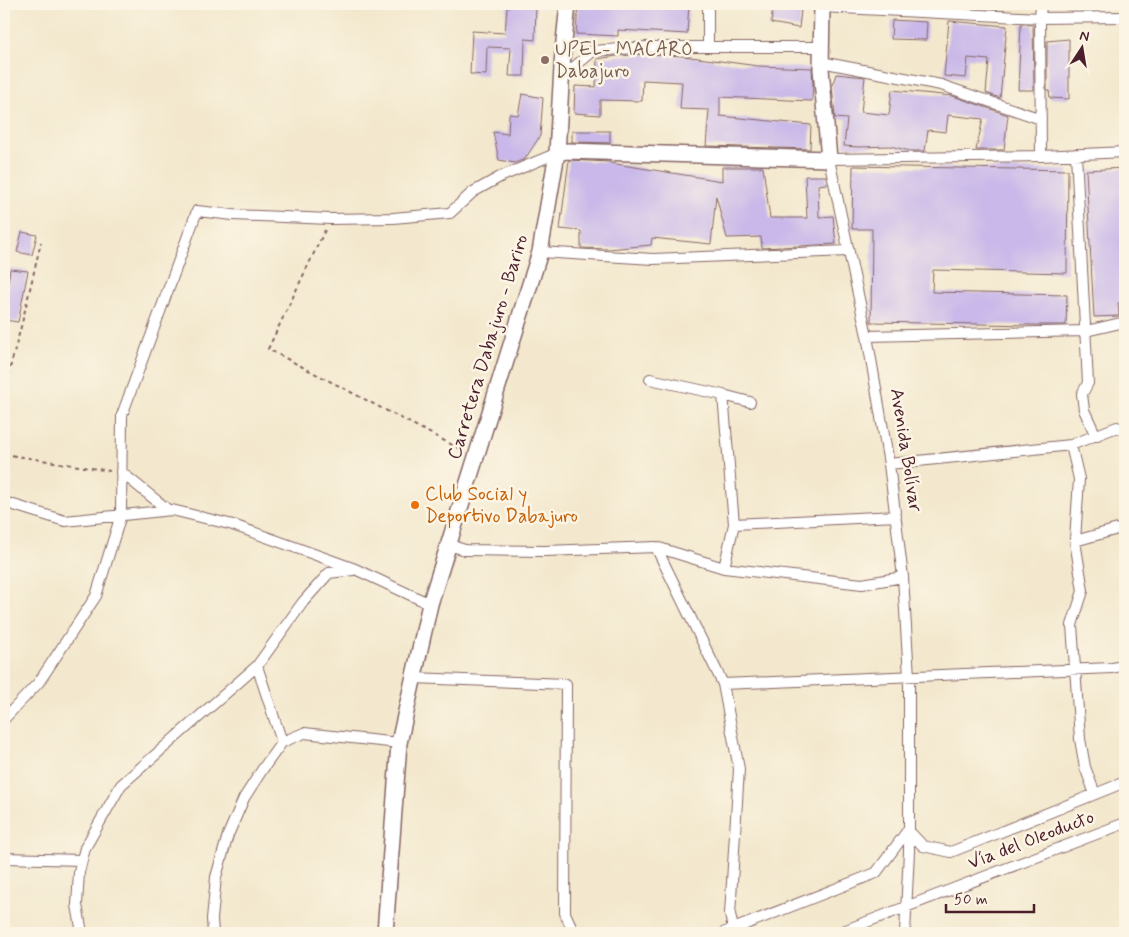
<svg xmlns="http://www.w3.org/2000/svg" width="1129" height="937" viewBox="0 0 1129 937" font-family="Mynerve,sans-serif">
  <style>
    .building { fill: #c9b8e9 }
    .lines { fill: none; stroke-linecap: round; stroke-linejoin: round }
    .street-casing { stroke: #856564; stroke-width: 12 }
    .secondary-casing { stroke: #856564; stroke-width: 18 }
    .path { stroke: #856564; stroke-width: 2; stroke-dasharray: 4 4; stroke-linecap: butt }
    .street { stroke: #fff; stroke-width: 10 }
    .secondary { stroke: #fff; stroke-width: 15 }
    .education-dot { fill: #8d6e63; stroke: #fcf5e5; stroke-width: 2 }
    .food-dot { fill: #e8710a; stroke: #fcf5e5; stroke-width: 2 }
    .labels { text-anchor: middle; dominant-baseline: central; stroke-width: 5; stroke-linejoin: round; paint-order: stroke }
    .education-label { font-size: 19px; fill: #785e54; stroke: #fcf5e5; text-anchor: start }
    .street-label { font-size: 19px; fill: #4a1f2b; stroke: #fcf5e5 }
    .food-label { font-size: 19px; fill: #c56008; stroke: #fcf5e5; text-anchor: start }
  </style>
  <rect width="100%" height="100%" fill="#fcf5e5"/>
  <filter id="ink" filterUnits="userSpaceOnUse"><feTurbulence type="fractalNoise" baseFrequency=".02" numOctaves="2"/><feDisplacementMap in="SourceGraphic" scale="10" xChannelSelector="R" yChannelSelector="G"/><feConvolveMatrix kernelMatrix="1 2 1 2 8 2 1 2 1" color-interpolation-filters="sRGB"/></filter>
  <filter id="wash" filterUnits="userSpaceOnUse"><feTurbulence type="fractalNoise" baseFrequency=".0096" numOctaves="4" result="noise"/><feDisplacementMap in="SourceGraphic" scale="20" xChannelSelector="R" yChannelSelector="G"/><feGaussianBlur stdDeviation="1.12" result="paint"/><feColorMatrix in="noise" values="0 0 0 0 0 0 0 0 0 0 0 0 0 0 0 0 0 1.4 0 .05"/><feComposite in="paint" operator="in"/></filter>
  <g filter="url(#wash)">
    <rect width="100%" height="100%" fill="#f3e8cd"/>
    <g id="blocks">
      <path class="building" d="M 508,4 L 536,4 L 535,40 L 525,39 L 524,76 L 509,76 L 511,48 L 487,47 L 486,75 L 470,74 L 472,31 L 505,33 L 507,8 L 508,8 Z
        M 578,4 L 689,4 L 687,34 L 618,30 L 618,36 L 576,34 Z
        M 773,6 L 801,10 L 799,28 L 771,23 Z
        M 892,20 L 927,22 L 926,40 L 891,39 Z
        M 949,21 L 1007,26 L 1000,98 L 986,93 L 989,60 L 968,58 L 966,78 L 944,76 Z
        M 1021,24 L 1033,25 L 1034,90 L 1018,90 Z
        M 1069,39 L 1069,99 L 1050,98 L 1049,90 L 1047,90 L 1047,41 Z
        M 648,54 L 683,56 L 758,66 L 812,68 L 813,85 L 812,101 L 720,97 L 720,116 L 811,125 L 810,149 L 706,146 L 709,110 L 680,109 L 682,82 L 643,80 L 642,101 L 600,100 L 600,115 L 574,113 L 575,86 L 596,87 L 597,59 L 617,56 Z
        M 836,74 L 865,77 L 861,112 L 889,115 L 892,90 L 953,96 L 1008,115 L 1004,150 L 976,150 L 983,119 L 948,115 L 946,132 L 928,130 L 925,151 L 910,151 L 890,146 L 859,147 L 844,146 L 847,119 L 835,118 L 832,86 Z
        M 522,94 L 543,98 L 540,136 L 525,159 L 515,163 L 499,160 L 493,132 L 508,134 L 509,114 L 518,115 Z
        M 572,131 L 610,131 L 610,143 L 572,142 Z
        M 569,160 L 610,162 L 610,163 L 722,181 L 722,167 L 763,167 L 770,218 L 807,218 L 805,176 L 826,176 L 827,184 L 818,185 L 819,217 L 833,216 L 836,244 L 762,248 L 761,237 L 727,238 L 716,196 L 711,244 L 652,238 L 651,245 L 609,249 L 581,248 L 581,231 L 560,229 Z
        M 853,166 L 1068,170 L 1067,273 L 933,270 L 932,292 L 1067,295 L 1066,325 L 1032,325 L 871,322 L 872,229 L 852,229 Z
        M 1125,168 L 1125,302 L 1118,303 L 1119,316 L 1094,317 L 1086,170 Z
        M 22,232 L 37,235 L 32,255 L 17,252 Z
        M 10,269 L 28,271 L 18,322 L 4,320 L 4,311 Z"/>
    </g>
  </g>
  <g filter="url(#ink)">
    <use href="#blocks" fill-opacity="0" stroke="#856564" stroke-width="1"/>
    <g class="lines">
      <g class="street-casing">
        <path id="street" d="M 1041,4 L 1040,18 L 1041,156
          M 822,7 L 1040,18 L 1125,17
          M 708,47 L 708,4
          M 821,62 L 941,85 L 1041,119
          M 561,78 L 593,51 L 648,47 L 821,47
          M 1076,154 L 1088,383 L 1082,394 L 1084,410 L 1096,436
          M 540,252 L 653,259 L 848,251
          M 867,336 L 1086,331 L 1125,322
          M 650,379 L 723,395
          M 1071,445 L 1079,479 L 1075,541 L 1083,591 L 1072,625 L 1080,739 L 1085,767 L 1095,794
          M 889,464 L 1071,445 L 1117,427 L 1125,430
          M 121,472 L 168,510
          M 4,502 L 65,521 L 172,510 L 233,525 L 355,569 L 430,604
          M 734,524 L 896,516
          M 1075,541 L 1125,527
          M 449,545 L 465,550 L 545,551 L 656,547 L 723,684 L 739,769 L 730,914 L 733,929
          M 656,547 L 724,568 L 862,584 L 903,577
          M 724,568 L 734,524 L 723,395 L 750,402
          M 413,678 L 566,684 L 565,913 L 574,933
          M 723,684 L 1112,668 L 1125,665
          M 4,719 L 39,682 L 96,596 L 121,515 L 122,415 L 197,211 L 233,215 L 330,219 L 393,218 L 450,213 L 473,192 L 500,177 L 557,153
          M 282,742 L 257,666 L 303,602 L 329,573 L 353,570
          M 4,858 L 82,860
          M 82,933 L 77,905 L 79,872 L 85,848 L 121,785 L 257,666
          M 213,933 L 212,919 L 216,877 L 228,835 L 244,798 L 262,770 L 282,742 L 304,733 L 399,743
          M 723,933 L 876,873 L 908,830 L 923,846 L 951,852 L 1125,782
          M 838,933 L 1125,823
          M 905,933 L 909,851 L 909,677 L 903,577 L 889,464 L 867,336 L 829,159 L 1041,156 L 1125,152"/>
      </g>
      <g class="secondary-casing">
        <path id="secondary" d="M 557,153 L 567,151 L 829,159 L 821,69 L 822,4
          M 385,933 L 399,743 L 430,604 L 540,252 L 557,153 L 563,51 L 568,4"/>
      </g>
      <path class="path" d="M 325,230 L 268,349 L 464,451
        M 4,391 L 22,323 L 41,242
        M 4,454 L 110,471"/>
      <use href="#street" class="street"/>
      <use href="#secondary" class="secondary"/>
    </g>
  </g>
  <circle class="education-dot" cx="545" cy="60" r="5"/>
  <circle class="food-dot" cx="415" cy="505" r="5"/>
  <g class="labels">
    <g class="education-label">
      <text x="555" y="49">UPEL- MACARO<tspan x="555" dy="22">Dabajuro</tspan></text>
    </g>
    <g class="street-label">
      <text transform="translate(488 347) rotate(-73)">Carretera Dabajuro - Bariro</text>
      <text transform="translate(906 450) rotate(81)">Avenida Bolívar</text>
      <text transform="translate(1031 840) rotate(-21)">Vía del Oleoducto</text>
    </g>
    <g class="food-label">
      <text x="425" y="494">Club Social y<tspan x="425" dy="22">Deportivo Dabajuro</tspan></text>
    </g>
  </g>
  <rect width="1129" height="937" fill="none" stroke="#fcf5e5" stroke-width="20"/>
  <g transform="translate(1082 48) rotate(12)" stroke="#fcf5e5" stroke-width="4" paint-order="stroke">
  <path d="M0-4L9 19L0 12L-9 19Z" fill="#4a1f2b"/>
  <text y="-8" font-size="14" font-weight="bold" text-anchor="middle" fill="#4a1f2b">N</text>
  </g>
  <path d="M946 904v8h88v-8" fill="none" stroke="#4a1f2b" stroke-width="2.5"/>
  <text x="954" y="904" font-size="15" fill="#4a1f2b" stroke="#fcf5e5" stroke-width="4" paint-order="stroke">50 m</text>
</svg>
